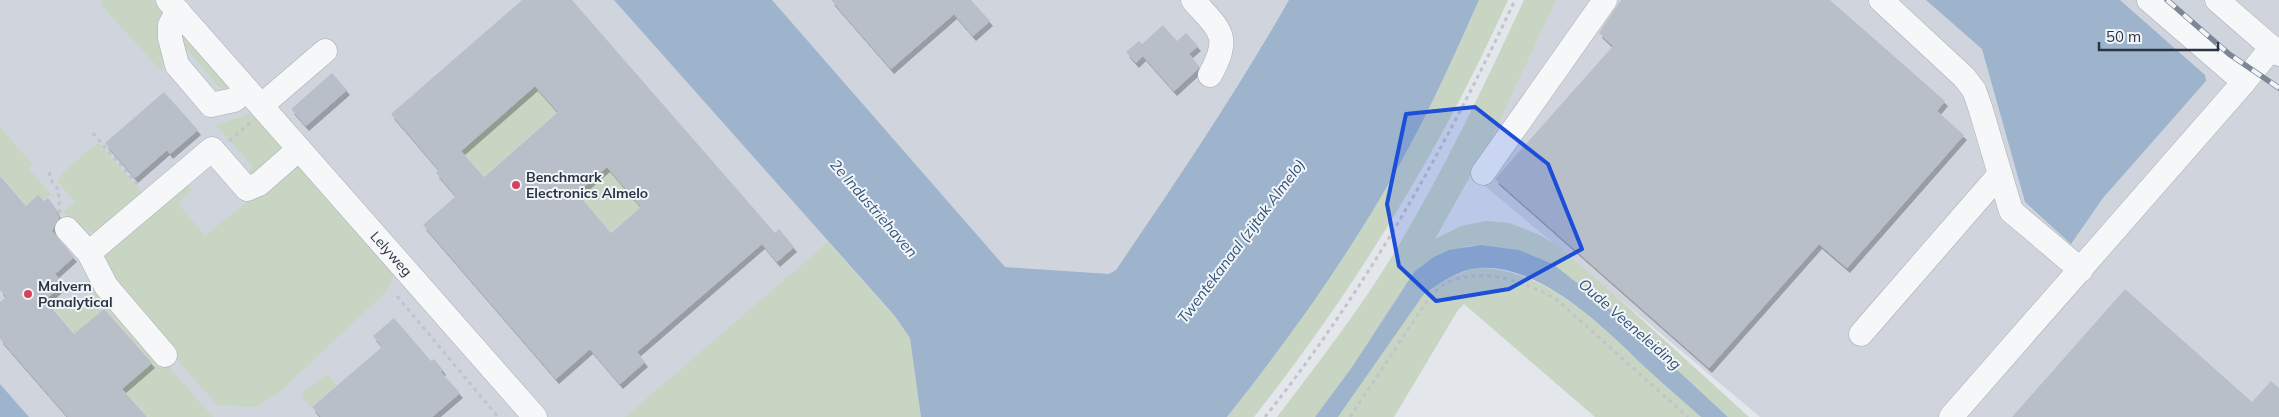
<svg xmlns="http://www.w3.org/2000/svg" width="2279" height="417" viewBox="0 0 2279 417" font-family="Mulish,sans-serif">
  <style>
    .built { fill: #d0d5dd }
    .green { fill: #c8d5c3 }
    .water { fill: #9db4cc }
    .building { fill: #b9bfc9; fill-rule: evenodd; filter: url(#shadow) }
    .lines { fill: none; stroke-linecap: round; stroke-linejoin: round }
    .minor-casing { stroke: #a8adb6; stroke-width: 25 }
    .path { stroke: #c1c4ca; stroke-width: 3; stroke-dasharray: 4 4; stroke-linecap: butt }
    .minor { stroke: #f6f7f9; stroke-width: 24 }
    .rail-casing { stroke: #7b8696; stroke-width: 5.5 }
    .rail { stroke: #f2f5f8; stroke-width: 4; stroke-dasharray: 11; stroke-linecap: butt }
    .marked { fill: #1d4ed8; fill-opacity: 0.2; stroke: #1d4ed8; stroke-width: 4; stroke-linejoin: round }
    .poi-dot { fill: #d3445c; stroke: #f2f5f8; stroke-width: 2 }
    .labels { text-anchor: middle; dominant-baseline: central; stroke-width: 4; stroke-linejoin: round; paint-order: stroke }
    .poi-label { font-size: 14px; font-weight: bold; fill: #2a3444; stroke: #f2f5f8; text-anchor: start }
    .street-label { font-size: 14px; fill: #2a3444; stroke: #f2f5f8 }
    .water-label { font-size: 15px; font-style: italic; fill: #32537a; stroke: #f2f5f8 }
  </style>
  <defs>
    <filter id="shadow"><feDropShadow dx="3" dy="5" stdDeviation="0" flood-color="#0004"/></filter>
  </defs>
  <rect width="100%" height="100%" fill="#e3e6eb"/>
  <path class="built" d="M 0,0 L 1328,0 L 1021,417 L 0,417 Z
    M 1541,0 L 2279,0 L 2279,417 L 1760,417 L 1472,175 Z"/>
  <path class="green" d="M 101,0 L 153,0 L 163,11 L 165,17 L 162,72 L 102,6 Z
    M 1479,0 L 1508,0 C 1441,149 1355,289 1254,417 L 1227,417 C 1298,328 1364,234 1416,134 C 1439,90 1459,45 1479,0 Z
    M 1524,0 L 1556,0 L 1492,137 L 1435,239 L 1461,226 L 1486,221 L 1509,223 L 1540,235 L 1559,247 L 1606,287 L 1749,417 L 1728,417 L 1617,314 L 1553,264 L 1519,250 L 1481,245 L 1467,246 L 1414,272 L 1352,367 L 1315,417 L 1277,417 C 1318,363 1361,308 1396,250 C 1444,170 1485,84 1524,0 Z
    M 176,26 L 229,83 L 227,88 L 224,89 L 219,87 L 180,41 Z
    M 535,87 L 557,112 L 484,176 L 462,151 Z
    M 253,113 L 286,148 L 257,177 L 246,174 L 253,167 L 216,125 Z
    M 0,127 L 33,165 L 29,169 L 51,194 L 44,200 L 38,195 L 26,205 L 0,175 Z
    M 98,142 L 144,195 L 96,232 C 80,232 73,224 63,212 L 75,202 L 57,181 L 62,176 L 61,174 Z
    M 295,160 L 392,271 L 393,278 L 386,292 L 274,397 L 272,395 L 258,407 L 217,405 L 110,283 L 104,261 L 105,252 L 187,184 L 192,190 L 178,203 L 205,236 C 235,210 268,188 295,160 Z
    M 607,167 L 641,207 L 611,232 L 577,193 Z
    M 828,242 L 893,315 L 910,338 L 921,417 L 625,417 Z
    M 1477,268 C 1544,268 1595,321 1641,363 C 1660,382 1681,399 1701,417 L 1595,417 L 1464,304 L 1458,310 L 1394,417 L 1338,417 L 1424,294 C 1441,282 1457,273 1477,268 Z
    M 100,288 L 213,417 L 148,417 L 113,378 L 125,368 L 135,379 L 152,363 L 104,309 L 87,323 L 84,344 L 46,300 L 54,293 L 71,312 Z
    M 325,375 L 328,375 L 337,385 L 311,407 L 302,397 L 302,393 Z"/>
  <path class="water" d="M 614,0 L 772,0 L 1005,267 L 1109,274 L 1116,270 C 1176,182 1236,93 1289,0 L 1479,0 C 1459,45 1439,90 1416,134 C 1364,234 1298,328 1227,417 L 921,417 L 910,338 L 894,315 Z
    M 1926,0 L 2120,0 L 2205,75 L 2206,81 L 2103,198 L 2071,244 L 2025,202 L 1982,49 Z
    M 1481,245 L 1519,250 L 1553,264 L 1617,314 L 1728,417 L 1701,417 C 1683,401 1664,385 1647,369 C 1605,329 1541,263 1478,268 C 1458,270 1440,283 1424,294 L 1338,417 L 1315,417 L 1352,367 L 1414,272 L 1434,257 L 1449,250 Z
    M 0,384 L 29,417 L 0,417 Z"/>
  <path class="building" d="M 522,0 L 572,0 L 775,233 L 779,229 L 794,247 L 777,262 L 762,244 L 637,352 L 645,362 L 620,384 L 590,349 L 556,379 L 423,225 L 456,196 L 436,173 L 439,170 L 391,114 ZM 535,86 L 558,112 L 484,177 L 461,151 ZM 607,167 L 641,207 L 611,233 L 577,193 Z
    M 831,0 L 971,0 L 990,21 L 973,36 L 954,14 L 891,69 Z
    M 1621,0 L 1830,0 L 1945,101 L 1937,111 L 1964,135 L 1847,268 L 1819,244 L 1709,368 L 1495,179 L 1613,46 L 1599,33 Z
    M 1163,25 L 1177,41 L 1186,33 L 1198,46 L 1189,54 L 1199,66 L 1197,70 L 1174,91 L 1143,56 L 1136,63 L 1126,52 L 1139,41 L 1142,44 Z
    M 332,73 L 347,90 L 306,126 L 291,109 Z
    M 164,92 L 198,130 L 170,154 L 167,150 L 135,178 L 105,143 Z
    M 0,176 L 26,206 L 38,195 L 44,201 L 48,198 L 55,207 L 59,218 L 52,231 L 74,257 L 55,274 L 64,284 L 45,300 L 74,334 L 104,309 L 152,363 L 122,389 L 147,417 L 68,417 L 0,339 L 0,302 L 6,297 L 0,290 Z
    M 2125,289 L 2252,402 L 2271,381 L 2279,388 L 2279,417 L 2012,417 Z
    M 394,318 L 431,361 L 434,359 L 443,370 L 441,372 L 460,393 L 432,417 L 321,417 L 312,407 L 382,347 L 373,336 Z"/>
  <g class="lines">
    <g class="minor-casing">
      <g id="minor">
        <path id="s1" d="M 168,0 L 535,417"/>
        <path d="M 1193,0 C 1220,31 1232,35 1210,75"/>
        <path d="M 1881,0 L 1964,77 L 1974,90 L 1980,107 L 2011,211 L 2081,270"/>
        <path d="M 2217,0 L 2279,54"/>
        <path d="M 178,11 L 170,25 L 170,38 L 177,65 L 211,105 L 234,100 L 247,90"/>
        <path d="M 2244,82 L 2272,47"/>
        <path d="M 261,106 L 325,51"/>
        <path d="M 1483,173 L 1605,0"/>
        <path d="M 67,229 L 89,253"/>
        <path d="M 1861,334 L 2000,174"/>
        <path d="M 165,355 L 106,286 L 89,253 L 212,149 L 247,189 L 259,184 L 299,149"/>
        <path d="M 1951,417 L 2244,82 L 2149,0"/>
      </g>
    </g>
    <path class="path" d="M 93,133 L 139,187
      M 229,141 L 251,122
      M 49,172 L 52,182 L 58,189 L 60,213
      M 397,296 L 498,417
      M 1265,417 C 1366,290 1446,147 1515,0
      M 1350,417 L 1429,298 C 1434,294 1438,288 1443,285 C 1479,264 1524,282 1556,299 L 1688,417"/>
    <use href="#minor" class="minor"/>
    <g class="rail-casing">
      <path id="rail" d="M 2167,0 L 2229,54 L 2279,88"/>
    </g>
    <use href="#rail" class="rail"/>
  </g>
  <path class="marked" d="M 1475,107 L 1548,164 L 1582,249 L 1509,289 L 1436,301 L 1399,266 L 1387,204 L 1406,114 Z"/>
  <g class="poi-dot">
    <circle cx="516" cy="185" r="5"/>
    <circle cx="28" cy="294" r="5"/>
  </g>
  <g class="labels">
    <g class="poi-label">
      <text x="526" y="177">Benchmark<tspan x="526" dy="16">Electronics Almelo</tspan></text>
      <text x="38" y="286">Malvern<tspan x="38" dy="16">Panalytical</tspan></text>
    </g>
    <g class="street-label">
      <text stroke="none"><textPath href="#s1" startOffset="338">Lelyweg</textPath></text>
    </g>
    <g class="water-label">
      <text transform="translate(874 208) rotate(49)">2e Industriehaven</text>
      <text transform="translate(1241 241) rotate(-53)">Twentekanaal (zijtak Almelo)</text>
      <text transform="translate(1630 324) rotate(41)">Oude Veeneleiding</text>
    </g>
  </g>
  <path d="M2099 42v8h119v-8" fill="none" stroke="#2a3444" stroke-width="2.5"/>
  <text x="2106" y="42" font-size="15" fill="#2a3444" stroke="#f2f5f8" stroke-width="4" paint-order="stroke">50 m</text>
</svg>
